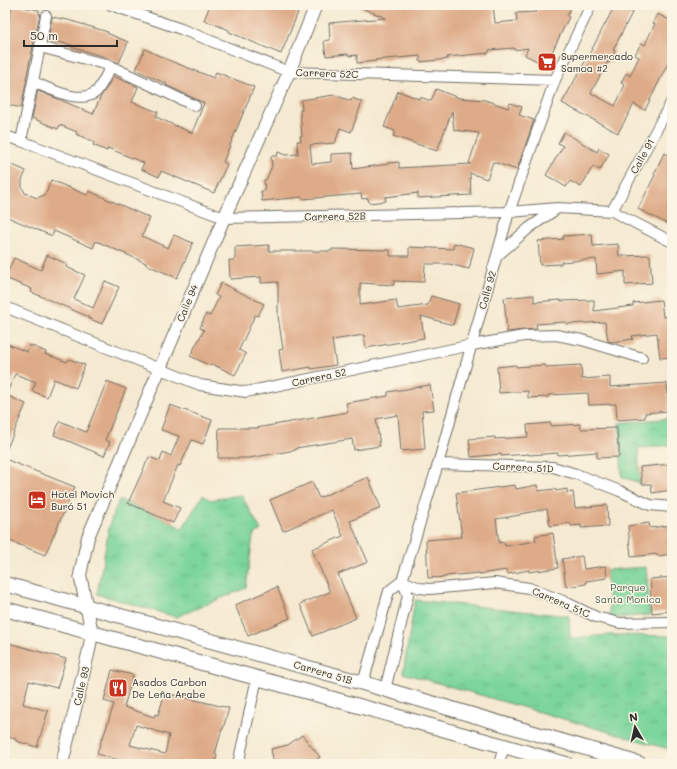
<svg xmlns="http://www.w3.org/2000/svg" width="677" height="769" viewBox="0 0 677 769" font-family="Mali,sans-serif">
  <style>
    .grass { fill: url(#grass-tufts); stroke: #548063 }
    .park { fill: url(#park-crowns); stroke: #548063 }
    .building { fill: #deab88; fill-rule: evenodd }
    .lines { fill: none; stroke-linecap: round; stroke-linejoin: round }
    .minor-casing { stroke: #726e65; stroke-width: 12 }
    .tertiary-casing { stroke: #726e65; stroke-width: 14 }
    .secondary-casing { stroke: #726e65; stroke-width: 16 }
    .minor { stroke: #fff; stroke-width: 10 }
    .tertiary { stroke: #fff; stroke-width: 12 }
    .secondary { stroke: #fff; stroke-width: 14 }
    .labels { text-anchor: middle; dominant-baseline: central; stroke-width: 3; stroke-linejoin: round; paint-order: stroke }
    .poi-label { font-size: 10px; fill: #2b2b2b; stroke: #fcf5e5; text-anchor: start }
    .street-label { font-size: 10px; fill: #2b2b2b; stroke: #fcf5e5 }
    .park-label { font-size: 10px; fill: #435e4d; stroke: #fcf5e5 }
  </style>
  <defs>
    <pattern id="grass-tufts" width="24" height="20" patternUnits="userSpaceOnUse"><rect width="24" height="20" fill="#7cd59b"/><path d="M3 7l-1-3M5 7V3M7 7l1-3M15 17l-1-3M17 17v-4M19 17l1-3" fill="none" stroke="#6bb786"/></pattern>
    <pattern id="park-crowns" width="20" height="18" patternUnits="userSpaceOnUse"><rect width="20" height="18" fill="#7cd59b"/><path d="M2 6a3 3 0 1 1 6 0M12 15a3 3 0 1 1 6 0" fill="none" stroke="#6bb786"/></pattern>
  </defs>
  <rect width="100%" height="100%" fill="#fcf5e5"/>
  <filter id="ink" filterUnits="userSpaceOnUse"><feTurbulence type="fractalNoise" baseFrequency=".025" numOctaves="2"/><feDisplacementMap in="SourceGraphic" scale="8" xChannelSelector="R" yChannelSelector="G"/><feConvolveMatrix kernelMatrix="1 2 1 2 8 2 1 2 1" color-interpolation-filters="sRGB"/></filter>
  <filter id="wash" filterUnits="userSpaceOnUse"><feTurbulence type="fractalNoise" baseFrequency=".012" numOctaves="4" result="noise"/><feDisplacementMap in="SourceGraphic" scale="16" xChannelSelector="R" yChannelSelector="G"/><feGaussianBlur stdDeviation="0.9" result="paint"/><feColorMatrix in="noise" values="0 0 0 0 0 0 0 0 0 0 0 0 0 0 0 0 0 1.4 0 .05"/><feComposite in="paint" operator="in"/></filter>
  <g filter="url(#wash)">
    <rect width="100%" height="100%" fill="#f5ead1"/>
    <path class="grass" d="M 203,495 L 210,500 L 241,495 L 261,530 L 253,536 L 246,588 L 176,617 L 97,594 L 110,523 L 119,500 L 128,503 L 173,523 L 182,529 Z
      M 415,600 L 569,616 L 570,638 L 609,635 L 672,636 L 672,750 L 403,673 Z"/>
    <path class="park" d="M 672,418 L 672,445 L 638,448 L 640,483 L 622,477 L 619,423 Z
      M 646,567 L 650,615 L 610,618 L 606,570 Z"/>
    <g id="blocks">
      <path class="building" d="M 12,5 L 39,10 L 39,14 L 40,14 L 26,79 L 27,79 L 26,84 L 21,108 L 5,104 L 5,37 Z
        M 210,5 L 301,5 L 281,54 L 229,32 L 229,30 L 204,20 Z
        M 354,5 L 493,5 L 495,23 L 517,21 L 516,13 L 536,12 L 539,5 L 572,5 L 567,16 L 569,17 L 551,54 L 554,55 L 549,67 L 525,55 L 528,48 L 514,50 L 514,48 L 489,50 L 489,53 L 447,57 L 448,59 L 420,62 L 420,56 L 375,60 L 376,61 L 357,63 L 357,55 L 349,56 L 348,54 L 326,56 L 324,41 L 330,40 L 329,23 L 386,18 Z
        M 615,5 L 636,5 L 613,50 L 615,51 L 609,63 L 607,62 L 591,93 L 615,106 L 625,85 L 621,83 L 626,73 L 630,76 L 639,57 L 635,55 L 641,43 L 645,45 L 649,36 L 655,24 L 653,23 L 657,14 L 672,21 L 672,55 L 645,110 L 634,104 L 618,133 L 562,103 L 592,49 Z
        M 52,17 L 68,20 L 108,32 L 107,33 L 128,42 L 119,63 L 105,57 L 71,47 L 72,45 L 48,40 Z
        M 145,49 L 168,60 L 214,78 L 216,72 L 254,87 L 223,162 L 227,164 L 214,193 L 161,171 L 159,177 L 141,169 L 144,163 L 108,148 L 107,151 L 93,145 L 94,142 L 76,134 L 77,132 L 60,125 L 58,129 L 32,118 L 38,91 L 63,101 L 93,114 L 101,96 L 106,89 L 113,76 L 138,87 L 132,102 L 158,112 L 156,117 L 192,133 L 204,103 L 166,85 L 167,84 L 136,70 Z
        M 436,89 L 459,98 L 485,100 L 508,108 L 510,103 L 522,107 L 519,115 L 534,120 L 517,170 L 493,162 L 487,179 L 470,173 L 471,195 L 418,198 L 418,193 L 385,197 L 386,201 L 369,203 L 368,198 L 362,199 L 361,194 L 303,199 L 302,197 L 262,201 L 261,191 L 265,191 L 264,180 L 266,180 L 272,166 L 271,156 L 277,156 L 278,152 L 285,155 L 298,154 L 297,141 L 301,141 L 300,136 L 302,136 L 300,110 L 302,110 L 301,100 L 334,95 L 351,101 L 352,98 L 362,102 L 351,132 L 340,128 L 335,143 L 310,145 L 312,164 L 331,162 L 331,154 L 352,153 L 353,169 L 388,164 L 388,163 L 399,162 L 399,168 L 471,164 L 469,163 L 479,133 L 454,130 L 452,111 L 437,151 L 393,136 L 395,131 L 384,127 L 398,91 L 419,99 L 420,97 L 431,101 Z
        M 564,132 L 597,152 L 599,148 L 609,154 L 600,170 L 593,166 L 581,187 L 570,181 L 566,187 L 546,175 L 563,146 L 558,143 Z
        M 664,153 L 672,156 L 672,226 L 638,209 L 655,175 L 654,174 Z
        M 8,163 L 26,171 L 22,180 L 22,187 L 25,193 L 37,198 L 44,195 L 47,191 L 51,180 L 87,195 L 89,191 L 150,218 L 142,236 L 168,248 L 174,235 L 193,243 L 177,278 L 145,264 L 146,263 L 96,241 L 93,248 L 54,231 L 52,236 L 5,216 L 5,169 Z
        M 592,234 L 593,246 L 618,244 L 619,256 L 650,255 L 652,283 L 625,285 L 625,271 L 597,274 L 596,259 L 561,262 L 561,264 L 540,265 L 538,241 L 563,239 L 563,236 Z
        M 454,243 L 474,248 L 469,269 L 449,264 L 425,264 L 424,282 L 394,281 L 394,285 L 360,283 L 360,305 L 396,300 L 398,309 L 428,305 L 431,296 L 459,304 L 453,325 L 421,316 L 424,338 L 366,348 L 364,335 L 332,340 L 336,365 L 311,369 L 311,367 L 282,372 L 279,350 L 283,349 L 278,316 L 278,282 L 261,283 L 261,277 L 230,279 L 229,260 L 235,260 L 235,247 L 269,245 L 269,251 L 332,251 L 332,249 L 390,250 L 390,256 L 409,256 L 409,247 L 453,249 Z
        M 47,255 L 67,264 L 66,267 L 85,275 L 74,299 L 93,308 L 105,281 L 119,287 L 102,324 L 88,318 L 89,317 L 31,292 L 32,289 L 5,278 L 14,258 L 41,270 Z
        M 221,283 L 264,304 L 258,316 L 255,315 L 239,350 L 246,354 L 235,375 L 212,364 L 211,366 L 190,356 L 204,330 L 200,328 L 206,314 L 210,316 L 219,297 L 215,295 Z
        M 534,295 L 534,302 L 561,300 L 561,301 L 594,300 L 594,311 L 633,306 L 633,303 L 661,300 L 663,317 L 672,316 L 672,357 L 660,358 L 657,333 L 632,336 L 633,339 L 612,342 L 608,341 L 605,322 L 566,324 L 566,322 L 536,324 L 537,329 L 524,330 L 507,332 L 504,298 Z
        M 5,343 L 27,352 L 30,345 L 46,352 L 45,354 L 67,362 L 69,359 L 85,365 L 76,388 L 54,379 L 47,397 L 32,391 L 36,382 L 15,374 L 6,395 L 26,404 L 5,453 Z
        M 516,365 L 516,367 L 545,365 L 546,367 L 581,365 L 582,379 L 610,377 L 610,387 L 667,383 L 669,411 L 645,413 L 645,418 L 617,420 L 616,404 L 589,405 L 588,393 L 548,395 L 548,397 L 528,398 L 528,391 L 499,393 L 497,367 Z
        M 107,381 L 126,389 L 105,440 L 110,442 L 104,456 L 54,435 L 60,421 L 86,432 Z
        M 430,385 L 434,410 L 422,411 L 425,449 L 401,451 L 398,415 L 376,419 L 380,446 L 354,450 L 352,439 L 296,448 L 296,450 L 249,458 L 218,458 L 219,428 L 256,428 L 348,412 L 346,403 L 388,396 L 388,392 Z
        M 170,405 L 212,420 L 203,444 L 192,440 L 180,466 L 178,465 L 163,501 L 180,508 L 173,523 L 128,503 L 149,457 L 160,461 L 163,452 L 171,456 L 179,436 L 161,430 Z
        M 551,423 L 551,426 L 580,424 L 581,429 L 617,428 L 618,445 L 619,445 L 619,457 L 597,458 L 597,452 L 558,455 L 558,453 L 529,455 L 529,454 L 501,456 L 501,454 L 471,457 L 469,439 L 495,437 L 495,439 L 528,437 L 527,425 Z
        M 5,459 L 75,487 L 45,555 L 5,539 Z
        M 672,464 L 672,490 L 652,493 L 651,484 L 642,484 L 640,467 Z
        M 368,477 L 381,508 L 350,521 L 368,562 L 338,574 L 356,618 L 313,636 L 300,604 L 330,592 L 312,549 L 343,536 L 332,510 L 283,531 L 270,500 L 312,482 L 319,498 Z
        M 515,485 L 516,489 L 537,485 L 538,491 L 555,489 L 556,491 L 567,489 L 567,493 L 573,492 L 575,508 L 607,505 L 608,526 L 581,528 L 581,525 L 571,526 L 570,523 L 550,526 L 547,509 L 520,514 L 520,515 L 496,519 L 499,543 L 504,542 L 505,546 L 536,541 L 535,536 L 553,533 L 558,568 L 529,572 L 529,570 L 508,574 L 507,570 L 479,574 L 479,573 L 446,576 L 446,577 L 428,578 L 426,540 L 462,537 L 456,493 Z
        M 649,523 L 650,528 L 672,525 L 672,554 L 657,556 L 657,554 L 631,557 L 628,526 Z
        M 582,556 L 584,569 L 606,566 L 607,578 L 586,581 L 586,584 L 566,587 L 562,559 Z
        M 672,577 L 672,611 L 652,613 L 650,579 Z
        M 277,587 L 290,618 L 248,636 L 235,605 Z
        M 5,642 L 66,659 L 57,688 L 29,681 L 23,704 L 48,711 L 37,747 L 16,741 L 16,739 L 5,736 Z
        M 112,670 L 133,675 L 124,707 L 154,717 L 155,714 L 158,715 L 165,693 L 229,708 L 223,729 L 222,729 L 215,754 L 217,755 L 215,764 L 127,764 L 128,763 L 97,754 L 102,738 L 103,738 L 114,704 L 104,701 ZM 136,725 L 169,735 L 165,754 L 130,745 Z
        M 302,735 L 320,757 L 310,764 L 274,764 L 271,749 L 288,745 Z"/>
    </g>
  </g>
  <g filter="url(#ink)">
    <use href="#blocks" fill-opacity="0" stroke="#726e65" stroke-width="1"/>
    <g class="lines">
      <g class="minor-casing">
        <path id="minor" d="M 111,5 L 181,29 L 289,72 L 555,80
          M 40,47 L 108,65 L 195,106
          M 33,82 C 49,88 81,106 97,91 C 101,86 107,73 111,67
          M 5,136 L 21,141 L 224,218 L 509,212 L 558,208 L 612,211 L 672,242
          M 21,141 L 46,16
          M 612,211 L 672,101
          M 497,256 L 529,228 L 558,208
          M 5,307 L 200,385 L 246,392 L 472,345 L 524,336 L 556,335 L 582,340 L 642,358
          M 438,464 L 553,467 L 576,474 L 620,491 L 650,505 L 672,507
          M 402,581 L 420,588 L 430,589 L 495,583 L 529,588 L 563,601 L 596,617 L 620,623 L 672,622
          M 363,683 L 389,591 L 402,581 L 438,464 L 509,212 L 555,80 L 591,5
          M 385,690 L 408,595 L 402,581
          M 5,763 L 7,764
          M 238,764 L 257,678
          M 499,764 L 504,746"/>
      </g>
      <g class="tertiary-casing">
        <path id="tertiary" d="M 62,764 L 89,650 L 92,633 L 80,575 L 88,537 L 224,218 L 289,72 L 316,5"/>
      </g>
      <g class="secondary-casing">
        <path id="secondary" d="M 5,584 L 363,683 L 640,764
          M 5,609 L 92,633 L 257,678 L 504,746 L 566,764"/>
      </g>
      <use href="#minor" class="minor"/>
      <use href="#tertiary" class="tertiary"/>
      <use href="#secondary" class="secondary"/>
    </g>
  </g>
  <defs>
    <g id="supermarket-square" transform="scale(1)"><rect x="-9" y="-9" width="18" height="18" rx="4" fill="#c8321e" stroke="#fcf5e5"/><path d="M-6-5.5h2.5l.6 2H6L4.5 2H-2.5L-4.4-4H-6ZM-1.5 3.2a1.3 1.3 0 1 0 .1 0ZM3 3.2a1.3 1.3 0 1 0 .1 0Z" fill="#fff"/></g>
    <g id="hotel-square" transform="scale(1)"><rect x="-9" y="-9" width="18" height="18" rx="4" fill="#c8321e" stroke="#fcf5e5"/><path d="M-6-4.5h1.5V1H6V5H4.5V3h-9V5H-6ZM-4 0a1.8 1.8 0 1 1 3.6 0ZM.5 0V-2.5h3Q6-2.5 6 0Z" fill="#fff"/></g>
    <g id="restaurant-square" transform="scale(1)"><rect x="-9" y="-9" width="18" height="18" rx="4" fill="#c8321e" stroke="#fcf5e5"/><path d="M-5-6h1v4h1v-4h1v4h1v-4h1v5L-1.5 .5V6h-2V.5L-5-1ZM5-6V6H3V1.5H1.5Q1.5-4 5-6Z" fill="#fff"/></g>
  </defs>
  <g fill-rule="evenodd">
    <use href="#supermarket-square" x="547" y="62"/>
    <use href="#hotel-square" x="37" y="500"/>
    <use href="#restaurant-square" x="118" y="688"/>
  </g>
  <g class="labels">
    <g class="poi-label">
      <text x="561" y="56">Supermercado<tspan x="561" dy="12">Samoa #2</tspan></text>
      <text x="51" y="494">Hotel Movich<tspan x="51" dy="12">Buró 51</tspan></text>
      <text x="132" y="682">Asados Carbon<tspan x="132" dy="12">De Leña Arabe</tspan></text>
    </g>
    <g class="street-label">
      <text transform="translate(327 73) rotate(2)">Carrera 52C</text>
      <text transform="translate(642 156) rotate(-61)">Calle 91</text>
      <text transform="translate(335 216) rotate(-1)">Carrera 52B</text>
      <text transform="translate(487 290) rotate(-74)">Calle 92</text>
      <text transform="translate(187 303) rotate(-67)">Calle 94</text>
      <text transform="translate(319 377) rotate(-12)">Carrera 52</text>
      <text transform="translate(523 467) rotate(3)">Carrera 51D</text>
      <text transform="translate(561 602) rotate(23)">Carrera 51C</text>
      <text transform="translate(323 672) rotate(16)">Carrera 51B</text>
      <text transform="translate(81 686) rotate(-77)">Calle 93</text>
    </g>
    <g class="park-label">
      <text x="628" y="587">Parque<tspan x="628" dy="12">Santa Monica</tspan></text>
    </g>
  </g>
  <rect width="677" height="769" fill="none" stroke="#fcf5e5" stroke-width="20"/>
  <g transform="translate(635 727) rotate(351)" stroke="#fcf5e5" stroke-width="3" paint-order="stroke">
  <path d="M0-3L7 15L0 10L-7 15Z" fill="#2b2b2b"/>
  <text y="-6" font-size="11" font-weight="bold" text-anchor="middle" fill="#2b2b2b">N</text>
  </g>
  <path d="M24 40v6h93v-6" fill="none" stroke="#2b2b2b" stroke-width="2"/>
  <text x="30" y="40" font-size="12" fill="#2b2b2b" stroke="#fcf5e5" stroke-width="3" paint-order="stroke">50 m</text>
</svg>
